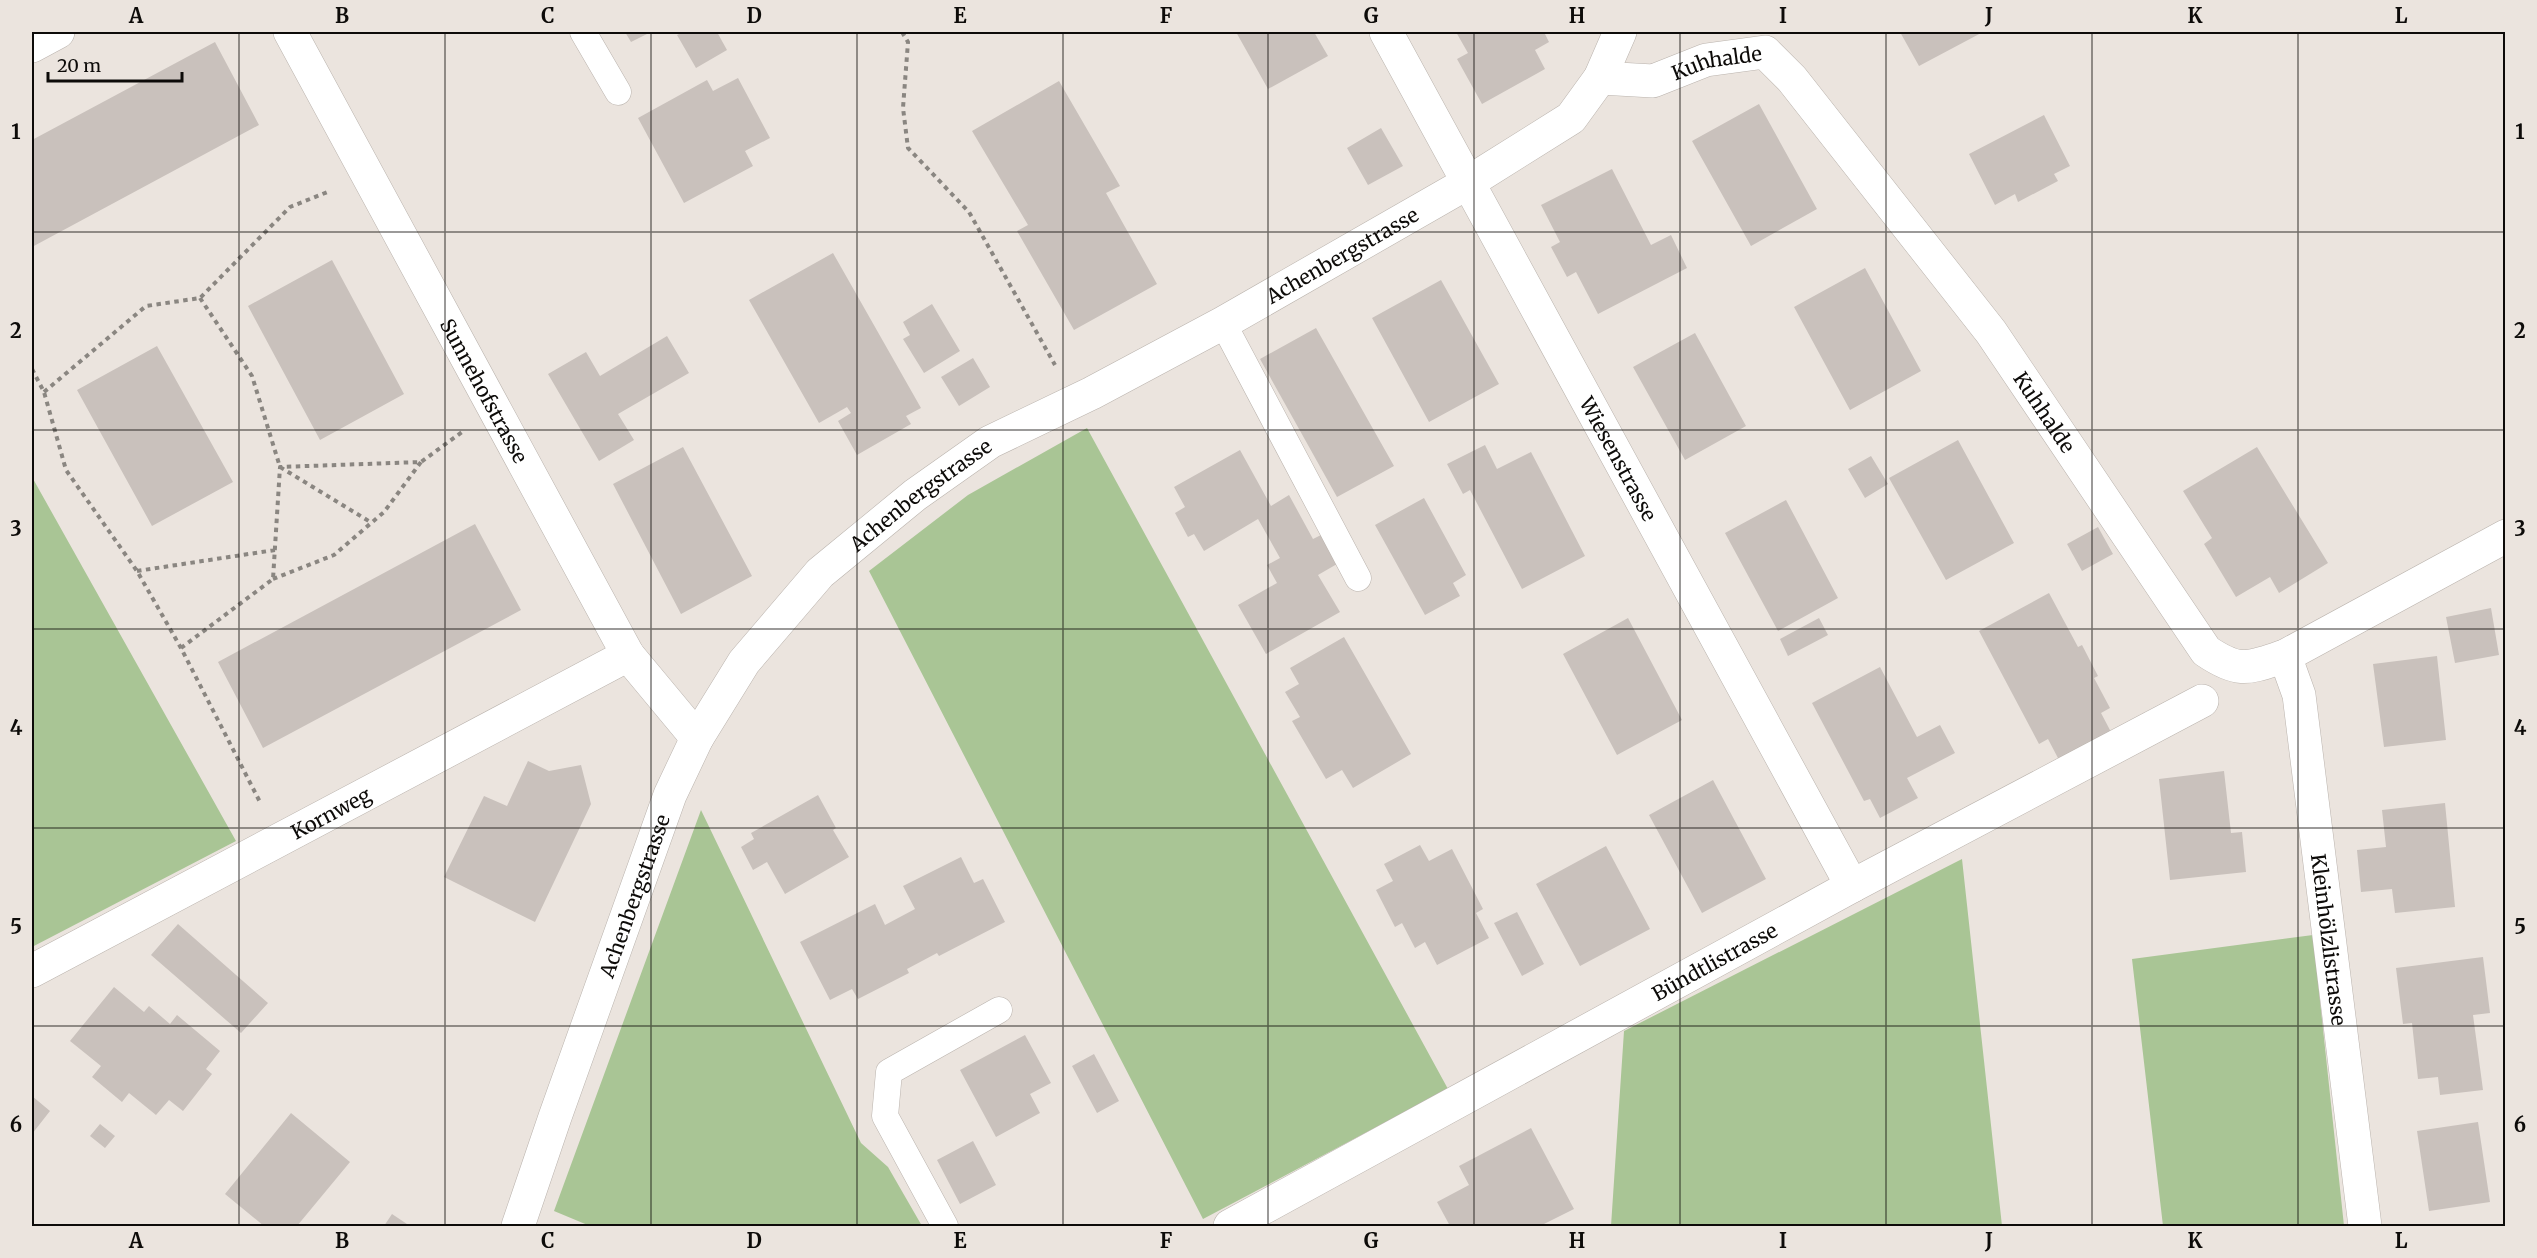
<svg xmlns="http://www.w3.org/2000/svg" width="2537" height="1258" viewBox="0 0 2537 1258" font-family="Merriweather,serif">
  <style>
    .green { fill: #a9c595 }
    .building { fill: #c9c1bc }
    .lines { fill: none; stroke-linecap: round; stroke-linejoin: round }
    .lane-casing { stroke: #bab3ad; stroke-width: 27 }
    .street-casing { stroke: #bab3ad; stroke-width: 34 }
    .path { stroke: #8a8681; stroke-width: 4; stroke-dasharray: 4.5 4.5; stroke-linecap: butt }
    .lane { stroke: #fff; stroke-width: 26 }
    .street { stroke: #fff; stroke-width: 33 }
    .grid { fill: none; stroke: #0d0b09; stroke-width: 1.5; stroke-opacity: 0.55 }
    .labels { text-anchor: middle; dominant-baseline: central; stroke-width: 6; stroke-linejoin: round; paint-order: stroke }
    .street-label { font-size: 20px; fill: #0d0b09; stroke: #ebe4de }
    .neatline { fill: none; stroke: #0d0b09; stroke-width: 2 }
    .grid-label { font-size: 20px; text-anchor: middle; font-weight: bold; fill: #0d0b09 }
  </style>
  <rect width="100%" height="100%" fill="#ebe4de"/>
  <path class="green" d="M 1087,428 L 1448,1089 L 1203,1219 L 869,571 L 968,495 Z
    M 32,477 L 236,841 L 32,947 Z
    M 701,810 L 861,1143 L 888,1167 L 922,1226 L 590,1226 L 554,1211 Z
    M 1962,859 L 2002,1226 L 1611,1226 L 1624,1031 Z
    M 2313,935 L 2344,1226 L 2163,1226 L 2132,959 Z"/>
  <path class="building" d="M 625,32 L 651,32 L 631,42 Z
    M 683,32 L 717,32 L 727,50 L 696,68 L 677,35 Z
    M 1236,32 L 1314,32 L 1328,56 L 1268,89 Z
    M 1456,32 L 1544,32 L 1549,42 L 1535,50 L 1545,69 L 1482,104 L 1457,59 L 1468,53 Z
    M 1900,32 L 1983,32 L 1919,66 Z
    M 215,42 L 259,125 L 32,247 L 32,140 Z
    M 738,78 L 770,138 L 745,151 L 753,166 L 684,203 L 638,118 L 707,80 L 713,91 Z
    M 1059,81 L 1120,186 L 1106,193 L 1157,284 L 1074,330 L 1017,231 L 1028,225 L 972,131 Z
    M 1759,104 L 1817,209 L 1751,246 L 1692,141 Z
    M 2044,115 L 2070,166 L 2054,174 L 2058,181 L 2018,202 L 2015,194 L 1995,205 L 1969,154 Z
    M 1381,128 L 1403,166 L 1368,185 L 1347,148 Z
    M 1612,169 L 1651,245 L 1671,235 L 1687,268 L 1598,314 L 1576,272 L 1567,277 L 1551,247 L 1560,242 L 1541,205 Z
    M 833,253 L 921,408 L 906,416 L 911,424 L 857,455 L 838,421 L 851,413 L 847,407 L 819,423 L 749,300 Z
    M 332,260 L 404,394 L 320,440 L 248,306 Z
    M 1865,268 L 1921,371 L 1850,410 L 1794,307 Z
    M 1441,280 L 1499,384 L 1429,422 L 1372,318 Z
    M 932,304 L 960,351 L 924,373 L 903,339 L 910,335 L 903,322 Z
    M 1316,328 L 1394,466 L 1337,497 L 1260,359 Z
    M 1695,333 L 1746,426 L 1685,460 L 1633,367 Z
    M 667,336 L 689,373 L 618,414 L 634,440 L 599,461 L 548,374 L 586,352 L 600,376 Z
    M 157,346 L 233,482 L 152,526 L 77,390 Z
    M 973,358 L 990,387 L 959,406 L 941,377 Z
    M 1958,440 L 2014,543 L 1946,580 L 1889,478 Z
    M 1485,445 L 1497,469 L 1531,452 L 1585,556 L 1522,589 L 1470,490 L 1463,494 L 1447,464 Z
    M 683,447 L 752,576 L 681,614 L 613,484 Z
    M 2257,447 L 2328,563 L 2279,593 L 2270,577 L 2236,597 L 2204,544 L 2212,538 L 2183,491 Z
    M 1240,450 L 1271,506 L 1289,495 L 1313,539 L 1321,535 L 1337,564 L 1318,575 L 1340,612 L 1266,654 L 1238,605 L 1277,583 L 1267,565 L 1280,558 L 1258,519 L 1204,551 L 1194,534 L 1188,537 L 1175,513 L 1185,507 L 1174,487 Z
    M 1871,456 L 1888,484 L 1865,498 L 1848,469 Z
    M 1424,498 L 1466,575 L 1453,583 L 1460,596 L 1425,615 L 1375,525 Z
    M 1786,500 L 1838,598 L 1778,631 L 1725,533 Z
    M 475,524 L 521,610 L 263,748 L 218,662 Z
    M 2098,527 L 2113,554 L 2082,571 L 2067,544 Z
    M 2049,593 L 2078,647 L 2082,645 L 2098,676 L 2094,678 L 2110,708 L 2101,713 L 2111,732 L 2059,760 L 2048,739 L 2039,744 L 1979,631 Z
    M 2491,608 L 2499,655 L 2455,663 L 2446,617 Z
    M 1628,618 L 1682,720 L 1617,755 L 1563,654 Z
    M 1819,618 L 1828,635 L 1788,656 L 1780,639 Z
    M 1344,637 L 1411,754 L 1353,788 L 1342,770 L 1326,779 L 1292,721 L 1300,717 L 1285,692 L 1299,684 L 1290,668 Z
    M 2437,656 L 2446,740 L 2384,747 L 2373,664 Z
    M 1880,667 L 1917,737 L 1940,725 L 1955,753 L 1907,778 L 1918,798 L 1880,818 L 1870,799 L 1864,801 L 1812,703 Z
    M 528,761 L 549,771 L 581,765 L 591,804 L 535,922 L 444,877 L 484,796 L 507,806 Z
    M 2224,771 L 2231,833 L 2242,832 L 2246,872 L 2170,880 L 2159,779 Z
    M 1713,780 L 1766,879 L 1702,913 L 1649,815 Z
    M 818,795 L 836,828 L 833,830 L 849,857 L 785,894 L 767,862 L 753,870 L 741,847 L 754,839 L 751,833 Z
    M 2445,803 L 2455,907 L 2395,913 L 2392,889 L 2361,892 L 2357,850 L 2386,847 L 2382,810 Z
    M 1420,845 L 1429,861 L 1452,849 L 1483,909 L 1476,913 L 1489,938 L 1437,965 L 1425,942 L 1415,948 L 1402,923 L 1395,927 L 1376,890 L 1393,881 L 1384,864 Z
    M 1606,846 L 1650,929 L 1580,966 L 1536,884 Z
    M 961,857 L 974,883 L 983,879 L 1005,922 L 939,956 L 937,953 L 907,969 L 909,973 L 858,999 L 852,989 L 830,1000 L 800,942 L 875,904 L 885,925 L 915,909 L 903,886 Z
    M 1517,912 L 1544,964 L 1522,976 L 1494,923 Z
    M 178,924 L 268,1003 L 241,1033 L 151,955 Z
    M 2483,957 L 2490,1013 L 2473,1015 L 2483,1090 L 2440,1095 L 2438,1077 L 2418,1079 L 2412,1023 L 2403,1024 L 2396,968 Z
    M 114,987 L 144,1012 L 149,1006 L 170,1024 L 177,1015 L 220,1051 L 206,1069 L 212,1074 L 183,1111 L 169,1100 L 156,1115 L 129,1093 L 122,1102 L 92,1077 L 101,1066 L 70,1041 Z
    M 1025,1035 L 1051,1083 L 1030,1094 L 1040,1113 L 996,1137 L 960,1070 Z
    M 1094,1054 L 1119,1101 L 1097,1113 L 1072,1066 Z
    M 32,1096 L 50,1111 L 32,1134 Z
    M 291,1113 L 350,1162 L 297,1226 L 264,1226 L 225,1194 Z
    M 2478,1122 L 2490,1202 L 2429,1211 L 2417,1131 Z
    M 100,1124 L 115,1136 L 105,1148 L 90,1136 Z
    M 1531,1128 L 1574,1209 L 1540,1226 L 1450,1226 L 1437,1202 L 1469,1185 L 1459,1166 Z
    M 973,1141 L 996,1185 L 960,1204 L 937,1160 Z
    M 392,1214 L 410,1226 L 384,1226 Z"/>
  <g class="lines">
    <g class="lane-casing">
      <path id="lane" d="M 583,32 L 618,92
        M 1223,323 L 1358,578
        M 945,1226 L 885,1116 L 889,1072 L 999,1010"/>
    </g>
    <g class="street-casing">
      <g id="street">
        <path id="s1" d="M 290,32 L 628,655 L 697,738"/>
        <path id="s2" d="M 1386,32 L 1852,886"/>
        <path d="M 32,46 L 58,32"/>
        <path id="s3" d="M 1600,78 L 1653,81 L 1706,60 L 1765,52 L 1792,79 L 1991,332 L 2206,651 C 2240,674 2248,668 2285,656 L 2506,536"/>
        <path id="s4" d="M 2285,656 L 2299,695 L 2365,1226"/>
        <path id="s5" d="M 32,971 L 628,655"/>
        <path id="s6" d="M 518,1226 L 555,1117 L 670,795 L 697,738 L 744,662 L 820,573 L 915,495 L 990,442 L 1092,393 L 1223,323 L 1469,182 L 1571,118 L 1600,78 L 1620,32"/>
        <path id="s7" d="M 1230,1226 L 1852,886 L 2202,701"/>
      </g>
    </g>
    <path class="path" d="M 902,32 L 908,42 L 903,108 L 908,148 L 969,212 L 1055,365
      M 200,298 L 252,376 L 280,467 L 372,523
      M 32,369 L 44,392 L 66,470 L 137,571 L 181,648 L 261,804
      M 44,392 L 146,306 L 200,298 L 290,207 L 330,191
      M 137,571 L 275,550
      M 273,579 L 334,555 L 384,512 L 421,462
      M 181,648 L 273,579 L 280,467 L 421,462 L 462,432"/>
    <use href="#lane" class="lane"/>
    <use href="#street" class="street"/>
  </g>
  <path class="grid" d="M 239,32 L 239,1226M 445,32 L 445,1226M 651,32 L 651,1226M 857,32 L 857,1226M 1063,32 L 1063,1226M 1268,32 L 1268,1226M 1474,32 L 1474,1226M 1680,32 L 1680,1226M 1886,32 L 1886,1226M 2092,32 L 2092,1226M 2298,32 L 2298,1226M 32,232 L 2506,232M 32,430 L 2506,430M 32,629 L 2506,629M 32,828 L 2506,828M 32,1026 L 2506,1026"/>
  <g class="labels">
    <g class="street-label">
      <text stroke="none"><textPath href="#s3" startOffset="120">Kuhhalde</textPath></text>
      <text stroke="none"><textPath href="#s6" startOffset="1340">Achenbergstrasse</textPath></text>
      <text stroke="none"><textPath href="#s1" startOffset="408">Sunnehofstrasse</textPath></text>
      <text stroke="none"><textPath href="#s3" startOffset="626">Kuhhalde</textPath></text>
      <text stroke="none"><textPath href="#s2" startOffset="486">Wiesenstrasse</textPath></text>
      <text stroke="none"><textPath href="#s6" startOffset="854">Achenbergstrasse</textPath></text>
      <text stroke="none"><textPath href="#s5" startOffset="338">Kornweg</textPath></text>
      <text stroke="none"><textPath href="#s6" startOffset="350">Achenbergstrasse</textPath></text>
      <text stroke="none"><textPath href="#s4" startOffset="288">Kleinhölzlistrasse</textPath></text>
      <text stroke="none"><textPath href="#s7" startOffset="552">Bündtlistrasse</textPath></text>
    </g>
  </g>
  <rect width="2537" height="1258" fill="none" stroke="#ebe4de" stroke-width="66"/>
  <path d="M48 72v9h134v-9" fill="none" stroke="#0d0b09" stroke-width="3"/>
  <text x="57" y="72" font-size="18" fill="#0d0b09" stroke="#ebe4de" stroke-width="4.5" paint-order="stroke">20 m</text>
  <rect x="33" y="33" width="2471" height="1192" class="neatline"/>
  <g class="grid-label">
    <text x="136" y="23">A</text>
    <text x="342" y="23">B</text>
    <text x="548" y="23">C</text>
    <text x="754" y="23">D</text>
    <text x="960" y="23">E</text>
    <text x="1166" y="23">F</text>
    <text x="1371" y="23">G</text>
    <text x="1577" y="23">H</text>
    <text x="1783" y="23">I</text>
    <text x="1989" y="23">J</text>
    <text x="2195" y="23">K</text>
    <text x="2401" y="23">L</text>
    <text x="16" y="139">1</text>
    <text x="2520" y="139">1</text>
    <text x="16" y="338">2</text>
    <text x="2520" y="338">2</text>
    <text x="16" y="536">3</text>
    <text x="2520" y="536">3</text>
    <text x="16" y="735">4</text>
    <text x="2520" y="735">4</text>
    <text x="16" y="934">5</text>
    <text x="2520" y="934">5</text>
    <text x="16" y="1132">6</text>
    <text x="2520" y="1132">6</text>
    <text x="136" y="1248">A</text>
    <text x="342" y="1248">B</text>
    <text x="548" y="1248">C</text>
    <text x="754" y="1248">D</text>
    <text x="960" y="1248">E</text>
    <text x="1166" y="1248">F</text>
    <text x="1371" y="1248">G</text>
    <text x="1577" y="1248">H</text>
    <text x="1783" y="1248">I</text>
    <text x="1989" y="1248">J</text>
    <text x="2195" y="1248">K</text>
    <text x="2401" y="1248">L</text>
  </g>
</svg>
